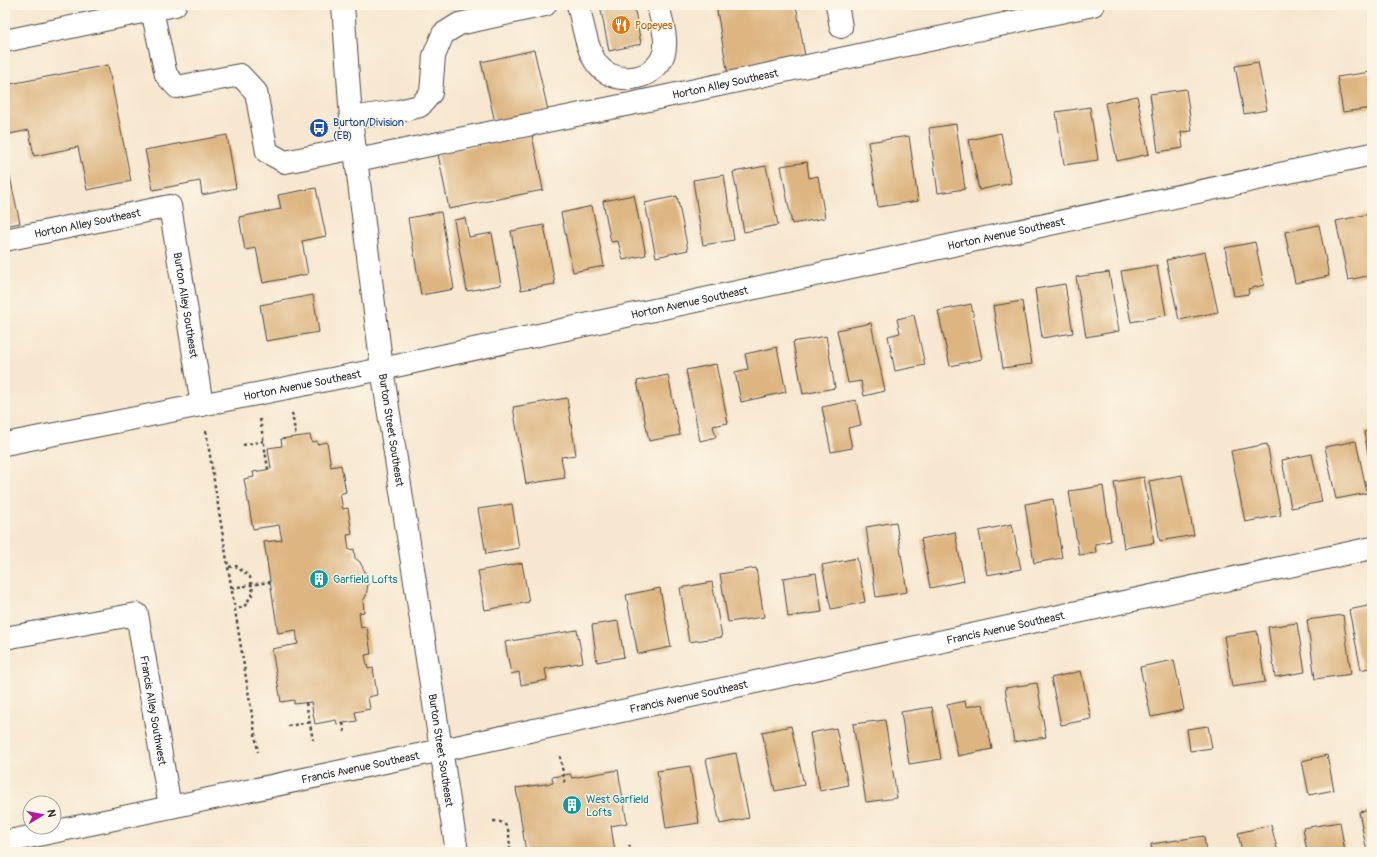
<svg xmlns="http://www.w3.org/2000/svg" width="1377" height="857" viewBox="0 0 1377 857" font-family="Pangolin,sans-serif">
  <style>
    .building { fill: #ddb581 }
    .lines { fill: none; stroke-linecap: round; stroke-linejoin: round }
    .minor-casing { stroke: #4a4744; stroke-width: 24 }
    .major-casing { stroke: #4a4744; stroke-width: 24 }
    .path { stroke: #4a4744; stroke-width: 2.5; stroke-dasharray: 3 3; stroke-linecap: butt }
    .minor { stroke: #fff; stroke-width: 22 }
    .major { stroke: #fff; stroke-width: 22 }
    .labels { text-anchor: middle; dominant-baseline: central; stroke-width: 3; stroke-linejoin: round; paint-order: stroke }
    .food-label { font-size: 11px; fill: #c56008; stroke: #fcf5e5; text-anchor: start }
    .street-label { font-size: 11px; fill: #2b2b2b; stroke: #fcf5e5 }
    .transit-label { font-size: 11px; fill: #164399; stroke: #fcf5e5; text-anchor: start }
    .culture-label { font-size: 11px; fill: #0d838f; stroke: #fcf5e5; text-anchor: start }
  </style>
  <rect width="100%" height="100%" fill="#fcf5e5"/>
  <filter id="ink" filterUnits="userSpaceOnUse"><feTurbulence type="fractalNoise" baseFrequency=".025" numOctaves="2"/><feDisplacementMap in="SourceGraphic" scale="8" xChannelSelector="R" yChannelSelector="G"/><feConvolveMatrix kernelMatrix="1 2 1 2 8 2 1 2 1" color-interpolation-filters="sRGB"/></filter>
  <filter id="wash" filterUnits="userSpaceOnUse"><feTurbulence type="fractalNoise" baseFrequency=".012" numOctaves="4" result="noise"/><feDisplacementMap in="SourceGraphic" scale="16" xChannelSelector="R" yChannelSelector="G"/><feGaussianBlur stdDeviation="0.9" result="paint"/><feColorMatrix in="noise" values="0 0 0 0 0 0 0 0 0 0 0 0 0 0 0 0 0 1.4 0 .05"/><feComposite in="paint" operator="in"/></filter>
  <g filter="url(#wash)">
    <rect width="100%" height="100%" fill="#f7e7d0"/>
    <g id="blocks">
      <path class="building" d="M 600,5 L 634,5 L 641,44 L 609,51 Z
        M 716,5 L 796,5 L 806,62 L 728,75 Z
        M 1003,5 L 1063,5 L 1005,17 Z
        M 534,50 L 548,110 L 495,122 L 481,62 Z
        M 1258,62 L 1267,110 L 1244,114 L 1235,66 Z
        M 108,65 L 131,181 L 87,190 L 78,147 L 34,156 L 29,130 L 5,135 L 5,85 Z
        M 1371,72 L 1372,108 L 1343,112 L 1337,77 Z
        M 1186,89 L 1192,131 L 1181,132 L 1183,148 L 1158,152 L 1150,94 Z
        M 1137,96 L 1149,154 L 1117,161 L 1105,103 Z
        M 1090,107 L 1098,160 L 1064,165 L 1056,112 Z
        M 956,124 L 965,189 L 938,193 L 929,128 Z
        M 1001,133 L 1011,183 L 979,190 L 969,140 Z
        M 227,135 L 236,188 L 202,195 L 200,181 L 153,190 L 145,150 Z
        M 532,135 L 543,190 L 449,209 L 438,154 Z
        M 909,136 L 918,201 L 878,207 L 868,142 Z
        M 5,154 L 20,223 L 5,226 Z
        M 807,162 L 809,178 L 818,176 L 825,218 L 792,224 L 781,166 Z
        M 766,166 L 778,225 L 744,232 L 733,172 Z
        M 724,175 L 734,240 L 703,245 L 693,180 Z
        M 316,188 L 326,236 L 302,241 L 308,274 L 263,283 L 256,248 L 245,250 L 239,217 L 281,209 L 278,195 Z
        M 634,195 L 646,255 L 623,260 L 618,241 L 611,242 L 603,201 Z
        M 677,196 L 688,250 L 656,257 L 645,203 Z
        M 592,206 L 604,266 L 573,272 L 561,213 Z
        M 441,212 L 454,289 L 421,295 L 408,218 Z
        M 1369,214 L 1372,230 L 1372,275 L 1348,280 L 1336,221 Z
        M 465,218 L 469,237 L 492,233 L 501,285 L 467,291 L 454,220 Z
        M 544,225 L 555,284 L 521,290 L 511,231 Z
        M 1319,225 L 1329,276 L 1295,283 L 1285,232 Z
        M 1255,242 L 1264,285 L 1248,289 L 1249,294 L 1234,296 L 1225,248 Z
        M 1205,252 L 1218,312 L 1179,320 L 1166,260 Z
        M 1157,265 L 1166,315 L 1131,322 L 1121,271 Z
        M 1109,272 L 1119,331 L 1086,337 L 1076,277 Z
        M 1065,284 L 1073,333 L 1042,338 L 1035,289 Z
        M 313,295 L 319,332 L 266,341 L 260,305 Z
        M 1022,301 L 1032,364 L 1003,368 L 993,306 Z
        M 971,304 L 982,359 L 950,366 L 938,311 Z
        M 914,315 L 925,365 L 895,371 L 888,336 L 900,333 L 897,319 Z
        M 871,323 L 885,391 L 864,396 L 861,381 L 848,383 L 837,330 Z
        M 826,336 L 835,388 L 803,394 L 793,342 Z
        M 777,347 L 786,392 L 741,402 L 735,372 L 748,369 L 745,354 Z
        M 716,364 L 728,423 L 713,426 L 716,437 L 700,441 L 686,370 Z
        M 668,375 L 680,435 L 649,441 L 637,381 Z
        M 567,398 L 576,455 L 561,457 L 565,478 L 526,484 L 513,407 Z
        M 856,400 L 861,425 L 848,428 L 852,448 L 831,452 L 822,407 Z
        M 1372,430 L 1372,470 L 1371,470 L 1364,432 Z
        M 310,435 L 312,442 L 317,441 L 317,444 L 327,442 L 331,467 L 341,465 L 346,492 L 340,494 L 343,509 L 348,508 L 352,534 L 347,535 L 349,550 L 354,549 L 355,558 L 360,562 L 367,576 L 368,584 L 366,596 L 363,601 L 364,612 L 359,613 L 361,628 L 367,627 L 371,654 L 365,655 L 368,669 L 373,668 L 377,695 L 368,697 L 370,709 L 355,712 L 357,721 L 337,724 L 336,720 L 315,724 L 311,702 L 294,704 L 294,700 L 281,702 L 272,649 L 298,644 L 296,630 L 278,633 L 264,542 L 282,540 L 279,525 L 253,529 L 244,479 L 254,477 L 253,472 L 271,469 L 268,448 L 282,446 L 281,439 Z
        M 1356,441 L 1367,493 L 1336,499 L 1325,447 Z
        M 1267,444 L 1281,515 L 1245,522 L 1231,451 Z
        M 1312,454 L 1322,502 L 1291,508 L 1282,460 Z
        M 1182,475 L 1194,535 L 1160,541 L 1149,481 Z
        M 1144,477 L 1154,543 L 1124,548 L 1114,482 Z
        M 1103,486 L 1111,541 L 1095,544 L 1096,553 L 1079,555 L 1069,491 Z
        M 1053,499 L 1062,558 L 1034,563 L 1025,504 Z
        M 512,504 L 519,548 L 486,554 L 478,509 Z
        M 896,522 L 907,592 L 876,597 L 866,527 Z
        M 1012,524 L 1021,569 L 987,575 L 979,531 Z
        M 955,532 L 964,581 L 930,588 L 921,539 Z
        M 857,558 L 865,602 L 831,609 L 822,565 Z
        M 522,563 L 529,602 L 485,610 L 478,571 Z
        M 756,568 L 764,617 L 728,622 L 720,574 Z
        M 816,573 L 822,612 L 788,617 L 783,578 Z
        M 712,582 L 722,637 L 689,642 L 680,588 Z
        M 660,588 L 671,647 L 638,654 L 626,595 Z
        M 1372,605 L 1372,667 L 1361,670 L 1349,610 Z
        M 1343,615 L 1351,674 L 1315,679 L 1307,620 Z
        M 618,621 L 624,657 L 597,662 L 592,625 Z
        M 1297,623 L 1305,672 L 1275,677 L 1268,627 Z
        M 577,630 L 583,662 L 545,669 L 547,680 L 521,685 L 519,672 L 511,674 L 505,642 Z
        M 1257,631 L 1265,682 L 1232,687 L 1224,636 Z
        M 1174,660 L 1184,710 L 1151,717 L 1140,667 Z
        M 1081,671 L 1091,719 L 1061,725 L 1051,678 Z
        M 1037,683 L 1046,737 L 1014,742 L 1005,688 Z
        M 965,701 L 966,707 L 983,704 L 992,749 L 958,756 L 947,705 Z
        M 932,707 L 941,759 L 909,764 L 901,712 Z
        M 885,720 L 897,798 L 866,802 L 853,724 Z
        M 791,726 L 804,785 L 775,791 L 762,732 Z
        M 1208,726 L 1212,748 L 1190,751 L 1187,729 Z
        M 836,728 L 848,785 L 820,791 L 810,733 Z
        M 736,753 L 749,818 L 720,824 L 706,759 Z
        M 1327,755 L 1334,790 L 1309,795 L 1302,761 Z
        M 690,766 L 699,823 L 666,828 L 657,771 Z
        M 618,770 L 627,823 L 611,826 L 615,852 L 526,852 L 516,788 L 553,783 L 552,777 L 570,774 L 572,778 Z
        M 1372,810 L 1372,852 L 1367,852 L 1359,812 Z
        M 1340,822 L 1345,852 L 1307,852 L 1303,828 Z
        M 1271,825 L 1278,852 L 1242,852 L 1238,833 Z
        M 1204,836 L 1206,852 L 1152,852 L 1151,844 Z"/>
    </g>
  </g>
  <g filter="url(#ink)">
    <use href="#blocks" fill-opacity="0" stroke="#4a4744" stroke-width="1"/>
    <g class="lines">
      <g class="minor-casing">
        <g id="minor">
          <path d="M 578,5 C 583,23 585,44 595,61 C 610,87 655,83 664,53 C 668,39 661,20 658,5"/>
          <path d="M 837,5 L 841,27"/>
          <path d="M 152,10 L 166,75 L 177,87 L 240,75 L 256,92 L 267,152 L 285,162 L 355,148"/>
          <path d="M 351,118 L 399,111 L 420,106 L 431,93 L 434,56 L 443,34 L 459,24 L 545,5"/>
          <path id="s1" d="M 357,160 L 630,104 L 1093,5"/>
          <path id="s2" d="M 5,240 L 170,206 L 202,405"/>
          <path id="s3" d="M 5,444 L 382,369 L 1372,154"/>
          <path id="s4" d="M 5,638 L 137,614 L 170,807"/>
          <path id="s5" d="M 5,842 L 442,750 L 1372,548"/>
        </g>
      </g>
      <g class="major-casing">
        <g id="major">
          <path id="s6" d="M 343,5 L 351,118 L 382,369 L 457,852"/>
          <path d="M 5,41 L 175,5"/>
        </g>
      </g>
      <path class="path" d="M 292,413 L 296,437
        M 260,419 L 268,469
        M 206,431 L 258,752
        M 243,445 L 264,441
        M 229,567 L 236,566 L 250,577 L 253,593 L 244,607 L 235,609
        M 232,588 L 270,582
        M 306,703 L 313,740
        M 343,723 L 345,734
        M 288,726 L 310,722
        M 560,756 L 565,784
        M 493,821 C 514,821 507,838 511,852
        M 629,845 L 633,852"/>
      <use href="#minor" class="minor"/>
      <use href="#major" class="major"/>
    </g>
  </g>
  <defs>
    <g id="restaurant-disc" transform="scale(1)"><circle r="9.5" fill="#e8710a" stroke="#fcf5e5"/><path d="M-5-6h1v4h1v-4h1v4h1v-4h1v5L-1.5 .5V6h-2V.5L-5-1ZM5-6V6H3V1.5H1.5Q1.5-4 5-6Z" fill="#fff"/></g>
    <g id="bus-disc" transform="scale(1)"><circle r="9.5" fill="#1a4fb4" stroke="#fcf5e5"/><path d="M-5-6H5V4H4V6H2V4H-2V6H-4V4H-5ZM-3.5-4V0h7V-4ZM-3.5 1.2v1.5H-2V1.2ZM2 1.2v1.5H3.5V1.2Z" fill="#fff"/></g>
    <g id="building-disc" transform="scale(1)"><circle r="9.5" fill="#0f9aa8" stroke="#fcf5e5"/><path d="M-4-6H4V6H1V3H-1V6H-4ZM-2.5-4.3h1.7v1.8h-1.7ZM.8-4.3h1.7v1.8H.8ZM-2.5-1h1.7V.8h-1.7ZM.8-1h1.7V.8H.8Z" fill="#fff"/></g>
  </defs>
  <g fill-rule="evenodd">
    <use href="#restaurant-disc" x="621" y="25"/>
    <use href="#bus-disc" x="319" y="128"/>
    <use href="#building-disc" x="319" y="579"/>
    <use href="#building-disc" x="572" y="805"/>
  </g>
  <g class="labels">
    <g class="food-label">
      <text x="635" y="25">Popeyes</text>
    </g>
    <g class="street-label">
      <text stroke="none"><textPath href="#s1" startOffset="376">Horton Alley Southeast</textPath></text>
      <text stroke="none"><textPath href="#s2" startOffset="84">Horton Alley Southeast</textPath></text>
      <text stroke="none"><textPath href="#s3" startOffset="1023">Horton Avenue Southeast</textPath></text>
      <text stroke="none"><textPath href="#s3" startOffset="699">Horton Avenue Southeast</textPath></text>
      <text stroke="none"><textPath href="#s2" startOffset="269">Burton Alley Southeast</textPath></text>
      <text stroke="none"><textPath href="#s3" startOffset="303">Horton Avenue Southeast</textPath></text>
      <text stroke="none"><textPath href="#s6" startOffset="428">Burton Street Southeast</textPath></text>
      <text stroke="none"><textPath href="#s5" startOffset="1023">Francis Avenue Southeast</textPath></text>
      <text stroke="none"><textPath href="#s5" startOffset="699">Francis Avenue Southeast</textPath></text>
      <text stroke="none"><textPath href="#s4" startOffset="232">Francis Alley Southwest</textPath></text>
      <text stroke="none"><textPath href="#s6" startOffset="752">Burton Street Southeast</textPath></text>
      <text stroke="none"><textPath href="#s5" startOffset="363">Francis Avenue Southeast</textPath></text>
    </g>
    <g class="transit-label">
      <text x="333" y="122">Burton/Division<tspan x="333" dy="13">(EB)</tspan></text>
    </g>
    <g class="culture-label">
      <text x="333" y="579">Garfield Lofts</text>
      <text x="586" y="799">West Garfield<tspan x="586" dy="13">Lofts</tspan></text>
    </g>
  </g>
  <rect width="1377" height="857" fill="none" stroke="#fcf5e5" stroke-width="20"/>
  <g transform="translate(42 815) rotate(80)"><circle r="19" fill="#fcf5e5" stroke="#a8a49b"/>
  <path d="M0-3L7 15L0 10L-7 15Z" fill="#b5179e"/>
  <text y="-6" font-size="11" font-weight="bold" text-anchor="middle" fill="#2b2b2b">N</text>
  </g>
</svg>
